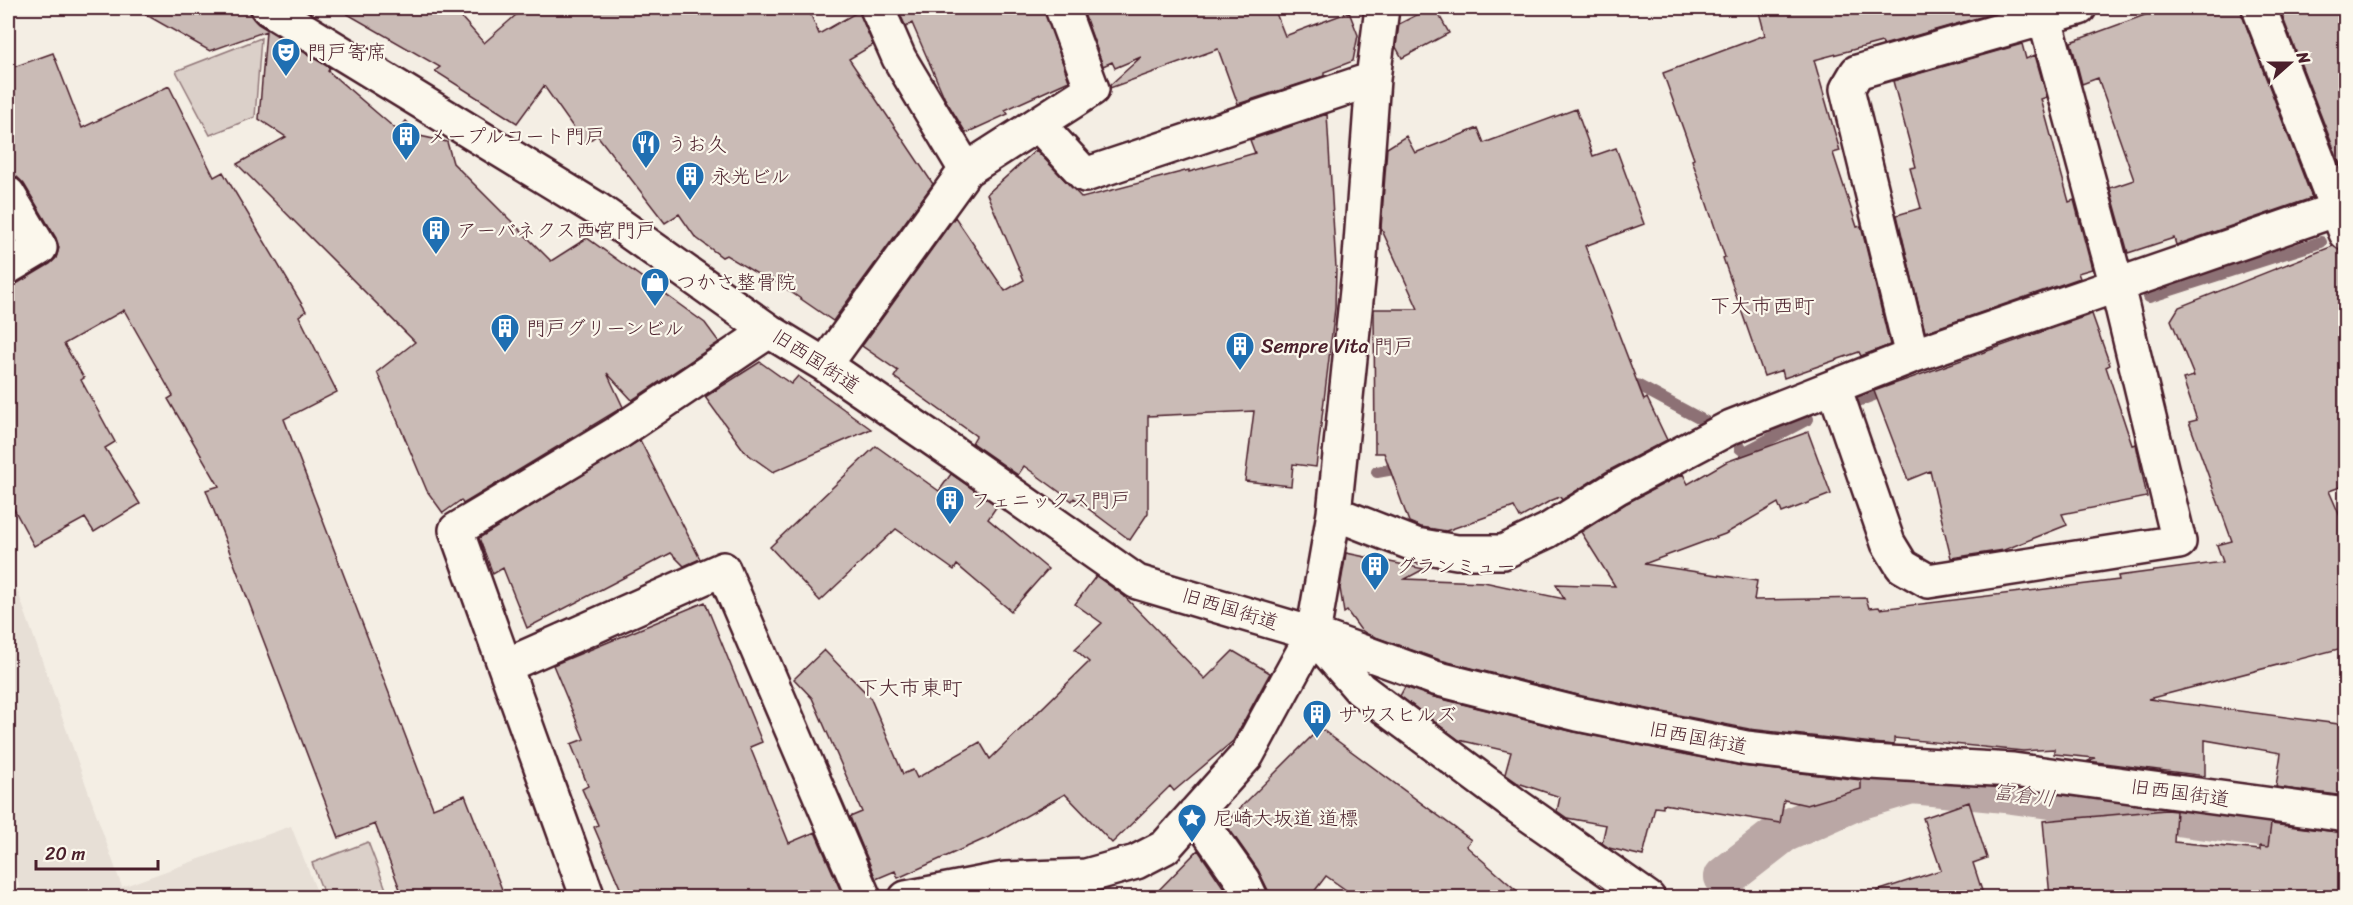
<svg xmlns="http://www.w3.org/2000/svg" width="2353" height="905" viewBox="0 0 2353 905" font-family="Sriracha,'Klee One',sans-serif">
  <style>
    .built { fill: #e7dfd6 }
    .green { fill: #dbd0c9; stroke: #92787a; stroke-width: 1.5 }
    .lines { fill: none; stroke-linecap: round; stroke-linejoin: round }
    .stream { stroke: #8d7174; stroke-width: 12 }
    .canal { stroke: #baa7a5; stroke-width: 42 }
    .building { fill: #cabbb6; stroke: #4a1f2b; stroke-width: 1.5 }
    .minor-casing { stroke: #4a1f2b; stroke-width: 38 }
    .minor { stroke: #fbf7ec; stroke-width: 33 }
    .labels { text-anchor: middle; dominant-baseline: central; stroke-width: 4.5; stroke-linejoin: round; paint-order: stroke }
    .poi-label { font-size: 20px; fill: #4a1f2b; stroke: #fbf7ec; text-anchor: start }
    .street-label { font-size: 20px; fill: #4a1f2b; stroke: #fbf7ec }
    .neighbourhood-label { font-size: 21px; fill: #4a1f2b; stroke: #fbf7ec }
    .water-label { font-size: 21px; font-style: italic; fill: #714f56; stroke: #fbf7ec }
  </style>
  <rect width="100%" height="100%" fill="#f4eee4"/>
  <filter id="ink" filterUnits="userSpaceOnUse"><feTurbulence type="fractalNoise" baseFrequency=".0167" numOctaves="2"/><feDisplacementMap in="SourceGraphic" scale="12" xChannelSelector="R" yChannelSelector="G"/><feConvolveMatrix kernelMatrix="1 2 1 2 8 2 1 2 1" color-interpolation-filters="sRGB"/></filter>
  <g filter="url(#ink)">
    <path class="built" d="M 8,564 L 122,887 L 291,826 L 319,897 L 23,897 L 8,850 Z"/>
    <path class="green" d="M 261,38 L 255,117 L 210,135 L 176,71 Z
      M 368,842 L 389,897 L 325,897 L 312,863 Z"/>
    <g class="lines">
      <path class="stream" d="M 2149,297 L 2321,242
        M 1624,391 L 1637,385 L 1708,423
        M 1858,401 L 1890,389
        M 1740,448 L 1745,452 L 1808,419
        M 1377,472 L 1405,467"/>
      <path class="canal" d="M 1725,877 L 1783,832 L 1855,800 L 1912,783 L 2005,792 L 2326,835"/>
    </g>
    <path class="building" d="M 134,8 L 249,8 L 251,16 L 258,24 L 330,68 L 328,71 L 398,131 L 406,121 L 420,136 L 447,142 L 453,163 L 551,261 L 587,238 L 705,323 L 719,342 L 632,400 L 607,373 L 623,407 L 463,504 L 461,500 L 443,513 L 427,491 L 377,372 L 415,342 L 237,164 L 286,137 L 259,119 L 266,31 L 210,51 Z
      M 337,8 L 453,8 L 484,43 L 524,8 L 808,8 L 819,34 L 859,11 L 873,45 L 849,59 L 933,184 L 833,321 L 766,275 L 764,278 L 726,255 L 722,257 L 695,237 L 679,214 L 665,223 L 597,135 L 585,144 L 544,86 L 517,123 L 435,71 L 440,67 Z
      M 897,8 L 1044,8 L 1069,81 L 1005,110 L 1008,114 L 966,133 L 945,99 L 912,23 L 906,27 Z
      M 1082,8 L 1274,8 L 1285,36 L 1349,12 L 1358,35 L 1353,61 L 1324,72 L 1324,76 L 1238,104 L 1218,49 L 1110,88 L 1110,85 L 1141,57 L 1115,68 L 1112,62 L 1103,66 Z
      M 1430,8 L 1435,8 L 1449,33 L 1402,58 L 1396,47 L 1399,24 Z
      M 1758,8 L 2012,8 L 1883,45 L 1882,42 L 1814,60 L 1840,151 L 1833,153 L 1857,227 L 1861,226 L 1890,345 L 1861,356 L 1859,352 L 1784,378 L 1782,370 L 1764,376 L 1723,258 L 1725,257 L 1692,160 L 1694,159 L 1663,73 L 1765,35 Z
      M 2164,8 L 2241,8 L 2242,15 L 2312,198 L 2176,245 L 2174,238 L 2128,253 L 2110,188 L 2134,180 L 2098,78 L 2082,84 L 2071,42 Z
      M 2279,8 L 2346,8 L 2346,180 Z
      M 2022,44 L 2026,59 L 2035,55 L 2047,97 L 2041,99 L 2069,202 L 2074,200 L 2092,269 L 2078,273 L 2080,278 L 1925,332 L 1897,215 L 1921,208 L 1910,168 L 1916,167 L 1893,81 Z
      M 53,53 L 82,128 L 169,86 L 214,177 L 223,172 L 306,311 L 299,316 L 337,392 L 284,419 L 433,808 L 465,795 L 505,897 L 403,897 L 375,824 L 339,838 L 206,490 L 219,486 L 168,399 L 173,396 L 124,310 L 64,344 L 84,378 L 81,380 L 115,442 L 105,448 L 140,504 L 94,532 L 85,518 L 34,546 L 8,498 L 8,286 L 18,283 L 50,264 L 56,258 L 59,248 L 56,238 L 24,184 L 17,177 L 8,175 L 8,69 Z
      M 1576,109 L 1593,156 L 1616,148 L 1644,224 L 1585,246 L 1644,400 L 1647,398 L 1667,440 L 1606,472 L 1562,500 L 1560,497 L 1550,501 L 1520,518 L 1514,507 L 1446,531 L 1421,527 L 1409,522 L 1384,453 L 1375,453 L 1374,309 L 1418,309 L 1381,228 L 1387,148 L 1406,136 L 1415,153 L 1478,128 L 1484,143 Z
      M 1327,114 L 1336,268 L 1335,308 L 1316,467 L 1293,464 L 1291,486 L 1245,481 L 1254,411 L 1148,416 L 1148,513 L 1130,540 L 1074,498 L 1072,501 L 1024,466 L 1018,475 L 972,443 L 976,436 L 894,377 L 898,371 L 862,346 L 955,217 L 1005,291 L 1024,280 L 987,194 L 1036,150 L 1082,198 L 1189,170 L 1189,172 L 1255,153 L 1250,140 Z
      M 2333,246 L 2346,251 L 2346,485 L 2329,491 L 2346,530 L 2346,647 L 2148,699 L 2346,725 L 2346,796 L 2276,787 L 2281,753 L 2205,740 L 2205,776 L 2088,761 L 2095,758 L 2054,754 L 2054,749 L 2023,751 L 1894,738 L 1894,745 L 1873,743 L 1749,729 L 1582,696 L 1440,660 L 1367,634 L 1360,629 L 1347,611 L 1344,613 L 1340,588 L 1346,553 L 1424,569 L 1405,579 L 1484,582 L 1564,599 L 1556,584 L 1615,586 L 1581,532 L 1625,504 L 1683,474 L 1688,484 L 1726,462 L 1808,432 L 1831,494 L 1782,513 L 1778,503 L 1725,534 L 1644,564 L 1757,581 L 1754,600 L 1866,598 L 1869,608 L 1879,607 L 1880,609 L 2119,580 L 2118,576 L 2223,562 L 2217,545 L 2232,541 L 2189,422 L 2197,420 L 2183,379 L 2194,376 L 2171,320 L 2179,307 Z
      M 2092,314 L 2110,365 L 2106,367 L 2132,445 L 2136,444 L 2147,497 L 2062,514 L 2067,525 L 2004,550 L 1951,558 L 1930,471 L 1908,480 L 1874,391 Z
      M 760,362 L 791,384 L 798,376 L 871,429 L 773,472 L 745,452 L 705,397 Z
      M 640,440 L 700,559 L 684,566 L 671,553 L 527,628 L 503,568 L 493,574 L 479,538 Z
      M 876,446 L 939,491 L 951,474 L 997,506 L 988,519 L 1048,569 L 1011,611 L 957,565 L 954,570 L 896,529 L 820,601 L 770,547 Z
      M 1096,576 L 1124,596 L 1205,679 L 1233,651 L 1270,673 L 1233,741 L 1174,791 L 1170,786 L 1112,843 L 1065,794 L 989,837 L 898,878 L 895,871 L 876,879 L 850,817 L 862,812 L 812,698 L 794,679 L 824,650 L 870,697 L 903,774 L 913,770 L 917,778 L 980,742 L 990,759 L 1089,662 L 1075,649 L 1102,623 L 1075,604 Z
      M 705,602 L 762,742 L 750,747 L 789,843 L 815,832 L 842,894 L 833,897 L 624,897 L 594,827 L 598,825 L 582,789 L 588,786 L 571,744 L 584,739 L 553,665 Z
      M 1405,687 L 1430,696 L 1574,732 L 1742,766 L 1861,780 L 1861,789 L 1807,805 L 1784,800 L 1780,823 L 1663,804 L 1663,808 L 1655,807 L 1643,856 L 1609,848 L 1602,843 L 1606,825 L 1567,818 L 1557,811 L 1560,797 L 1518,783 L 1505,774 L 1511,752 L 1459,740 L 1400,696 Z
      M 1320,728 L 1471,840 L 1466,846 L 1524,897 L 1356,897 L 1326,876 L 1310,897 L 1278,897 L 1268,890 L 1258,870 L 1225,823 Z
      M 1969,802 L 1987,858 L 1973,863 L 1984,897 L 1878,897 L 1877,891 L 1941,870 L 1923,818 Z
      M 2166,810 L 2176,811 L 2174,842 L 2260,850 L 2260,846 L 2268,847 L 2271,824 L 2346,833 L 2346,897 L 2050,897 L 2043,821 Z
      M 1198,850 L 1230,897 L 1152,897 Z"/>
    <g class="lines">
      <g class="minor-casing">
        <path id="minor" d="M 268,8 L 597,209 L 769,331 L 825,365 L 952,452 L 1137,582 L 1313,634 L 1435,678 L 1578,714 L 1746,748 L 1871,762 L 2013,770 L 2346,815
          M 877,8 L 899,58 L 966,170
          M 2259,8 L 2346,233
          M 1038,124 L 1085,175 L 1373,79
          M 8,194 L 40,248 L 8,267
          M 1912,356 L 1847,89 L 1857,72 L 2079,8
          M 825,365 L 966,170 L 1092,89 L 1062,8
          M 1834,387 L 1888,543 L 1902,566 L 1928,581 L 2179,542 L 2117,286 L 2042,8
          M 1334,513 L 1416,545 L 1457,552 L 1503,552 L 1547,531 L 1616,488 L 1731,427 L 1912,356 L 2335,210
          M 1314,636 L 1360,689 L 1514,804 L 1648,898
          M 505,666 L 723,569 L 864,898
          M 1195,813 L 1243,881 L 1251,898
          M 588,898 L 456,530 L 616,434 L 769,331
          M 906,898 L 1005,879 L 1086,876 L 1136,862 L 1165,847 L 1247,755 L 1313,634 L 1334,513 L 1359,271 L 1373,79 L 1382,8"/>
      </g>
      <use href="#minor" class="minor"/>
    </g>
  </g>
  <defs>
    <g id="theatre-pin" transform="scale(1.5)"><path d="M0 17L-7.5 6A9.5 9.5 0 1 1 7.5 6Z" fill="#1f6fb2" stroke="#fbf7ec"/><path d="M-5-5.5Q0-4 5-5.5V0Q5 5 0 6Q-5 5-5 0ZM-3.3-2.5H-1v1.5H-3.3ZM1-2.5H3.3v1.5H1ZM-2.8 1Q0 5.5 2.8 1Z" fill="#fff"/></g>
    <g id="building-pin" transform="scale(1.5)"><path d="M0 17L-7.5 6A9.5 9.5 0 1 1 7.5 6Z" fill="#1f6fb2" stroke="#fbf7ec"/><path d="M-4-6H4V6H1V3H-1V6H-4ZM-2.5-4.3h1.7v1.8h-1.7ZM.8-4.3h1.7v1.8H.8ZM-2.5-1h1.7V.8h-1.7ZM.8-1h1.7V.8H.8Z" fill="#fff"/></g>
    <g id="restaurant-pin" transform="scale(1.5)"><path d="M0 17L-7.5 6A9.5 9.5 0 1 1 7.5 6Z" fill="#1f6fb2" stroke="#fbf7ec"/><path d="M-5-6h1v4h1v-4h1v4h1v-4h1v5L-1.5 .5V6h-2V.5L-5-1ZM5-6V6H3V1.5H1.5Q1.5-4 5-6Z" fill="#fff"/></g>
    <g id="shop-pin" transform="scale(1.5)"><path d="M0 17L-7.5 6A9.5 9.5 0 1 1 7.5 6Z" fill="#1f6fb2" stroke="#fbf7ec"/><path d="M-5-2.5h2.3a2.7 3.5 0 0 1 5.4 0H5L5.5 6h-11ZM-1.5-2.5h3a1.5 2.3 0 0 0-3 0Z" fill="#fff"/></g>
    <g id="sight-pin" transform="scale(1.5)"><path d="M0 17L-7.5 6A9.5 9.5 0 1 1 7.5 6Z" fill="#1f6fb2" stroke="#fbf7ec"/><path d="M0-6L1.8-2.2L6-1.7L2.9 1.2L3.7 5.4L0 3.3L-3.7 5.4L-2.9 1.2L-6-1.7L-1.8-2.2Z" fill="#fff"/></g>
  </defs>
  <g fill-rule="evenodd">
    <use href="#theatre-pin" x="286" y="52"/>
    <use href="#building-pin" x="406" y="136"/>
    <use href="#restaurant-pin" x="646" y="144"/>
    <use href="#building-pin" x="690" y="176"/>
    <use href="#building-pin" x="436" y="230"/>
    <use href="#shop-pin" x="655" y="282"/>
    <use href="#building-pin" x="505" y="328"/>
    <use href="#building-pin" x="1240" y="346"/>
    <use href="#building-pin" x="950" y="500"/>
    <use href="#building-pin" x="1375" y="566"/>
    <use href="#building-pin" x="1317" y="714"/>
    <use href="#sight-pin" x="1192" y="818"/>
  </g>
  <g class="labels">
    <g class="poi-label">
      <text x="307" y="52">門戸寄席</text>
      <text x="427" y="136">メープルコート門戸</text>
      <text x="667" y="144">うお久</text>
      <text x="711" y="176">永光ビル</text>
      <text x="457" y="230">アーバネクス西宮門戸</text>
      <text x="676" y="282">つかさ整骨院</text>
      <text x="526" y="328">門戸グリーンビル</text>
      <text x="1261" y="346">Sempre Vita 門戸</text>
      <text x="971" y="500">フェニックス門戸</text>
      <text x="1396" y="566">グランミュー</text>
      <text x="1338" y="714">サウスヒルズ</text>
      <text x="1213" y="818">尼崎大坂道 道標</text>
    </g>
    <g class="street-label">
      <text transform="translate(816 361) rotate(33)">旧西国街道</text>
      <text transform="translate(1230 609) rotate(17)">旧西国街道</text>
      <text transform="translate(1698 738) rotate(11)">旧西国街道</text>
      <text transform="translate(2180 793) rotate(8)">旧西国街道</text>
    </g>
    <g class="neighbourhood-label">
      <text x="1762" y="306">下大市西町</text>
      <text x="910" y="688">下大市東町</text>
    </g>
    <g class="water-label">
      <text transform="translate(2024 795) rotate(7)">富倉川</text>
    </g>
  </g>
  <rect width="2353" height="905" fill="none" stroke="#fbf7ec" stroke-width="30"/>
  <rect x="15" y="15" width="2323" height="875" fill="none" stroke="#4a1f2b" stroke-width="2" filter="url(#ink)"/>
  <g transform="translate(2290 63) rotate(69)" stroke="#fbf7ec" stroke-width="4.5" paint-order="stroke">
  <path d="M0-4.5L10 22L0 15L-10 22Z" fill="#4a1f2b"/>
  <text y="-9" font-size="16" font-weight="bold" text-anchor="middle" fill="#4a1f2b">N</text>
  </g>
  <path d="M36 860v9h122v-9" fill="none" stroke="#4a1f2b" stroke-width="3"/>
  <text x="45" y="860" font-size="18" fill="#4a1f2b" stroke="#fbf7ec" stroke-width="4.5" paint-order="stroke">20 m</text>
</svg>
